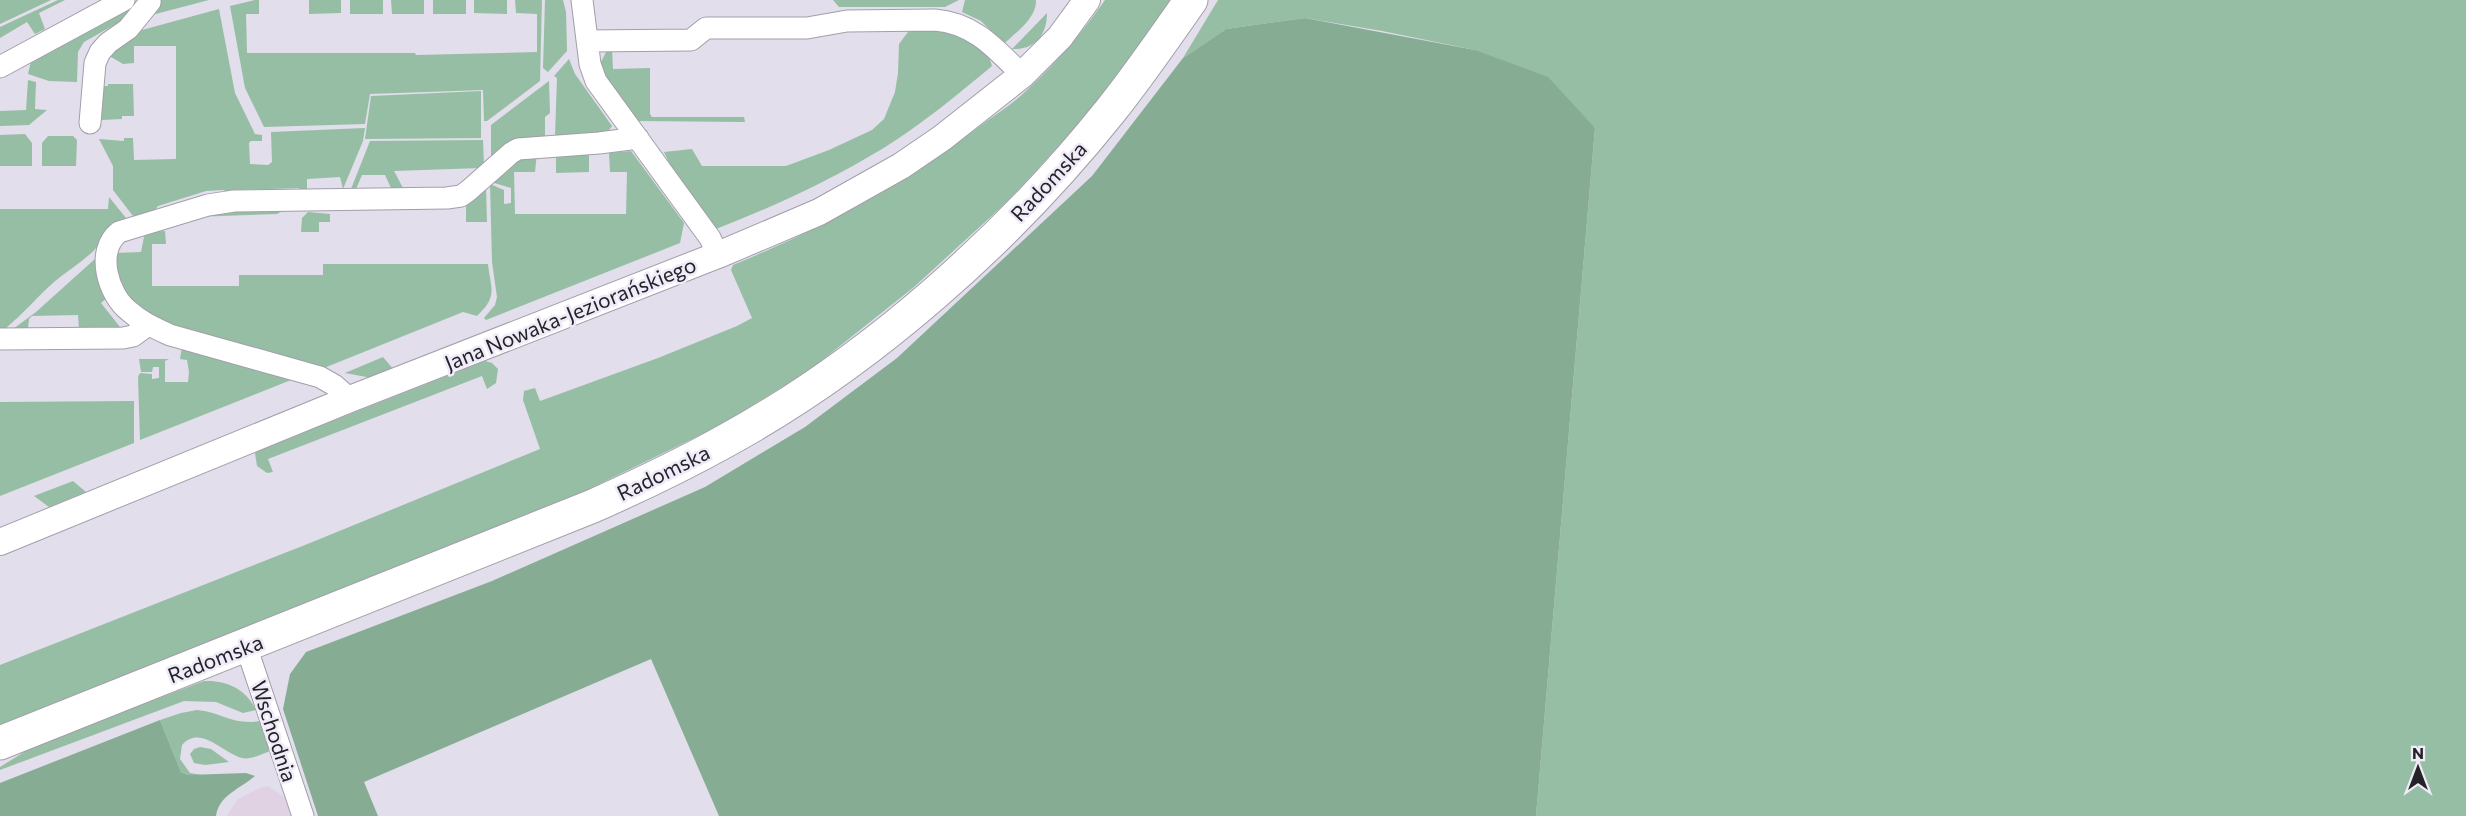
<svg xmlns="http://www.w3.org/2000/svg" width="2466" height="816" viewBox="0 0 2466 816" font-family="Commissioner,sans-serif">
  <style>
    .industrial { fill: #e0d1e3 }
    .green { fill: #96bea4 }
    .forest { fill: #86ad94 }
    .lines { fill: none; stroke-linecap: round; stroke-linejoin: round }
    .minor-casing { stroke: #a29eaa; stroke-width: 23 }
    .tertiary-casing { stroke: #a29eaa; stroke-width: 28 }
    .primary-casing { stroke: #a29eaa; stroke-width: 35 }
    .minor { stroke: #fff; stroke-width: 21 }
    .tertiary { stroke: #fff; stroke-width: 26 }
    .primary { stroke: #fff; stroke-width: 33 }
    .labels { text-anchor: middle; dominant-baseline: central; stroke-width: 5; stroke-linejoin: round; paint-order: stroke }
    .street-label { font-size: 21px; fill: #252328; stroke: #f0ebf8 }
  </style>
  <rect width="100%" height="100%" fill="#e2deeb"/>
  <path class="industrial" d="M 268,786 L 284,797 L 291,816 L 227,816 L 237,800 L 260,788 Z"/>
  <path class="green" d="M 0,0 L 51,0 L 0,24 Z
    M 58,0 L 65,0 L 39,13 L 45,29 L 35,34 L 27,22 L 0,38 L 0,27 Z
    M 157,0 L 209,0 L 148,16 Z
    M 255,0 L 259,0 L 259,14 L 246,14 L 247,53 L 415,53 L 416,55 L 537,52 L 537,14 L 516,13 L 515,0 L 542,0 L 540,81 L 487,121 L 484,121 L 483,90 L 370,94 L 365,124 L 264,127 L 245,88 L 230,6 Z
    M 309,0 L 341,0 L 341,13 L 309,14 Z
    M 350,0 L 383,0 L 383,14 L 350,14 Z
    M 391,0 L 424,0 L 424,14 L 392,14 Z
    M 433,0 L 466,0 L 466,14 L 433,14 Z
    M 474,0 L 507,0 L 507,14 L 474,13 Z
    M 545,0 L 563,0 L 566,12 L 567,51 L 548,72 L 543,68 Z
    M 833,0 L 959,0 L 945,7 L 839,7 Z
    M 965,0 L 1036,0 C 1037,18 1016,32 1004,44 L 981,21 L 962,12 Z
    M 1105,0 L 1171,0 L 1131,58 L 1083,119 L 1008,201 L 914,287 L 811,369 L 721,425 L 581,493 L 0,729 L 0,665 L 310,543 L 540,449 L 523,400 L 524,391 L 535,388 L 540,401 L 658,358 L 737,326 L 752,318 L 731,270 L 733,265 C 823,228 898,188 976,129 C 993,116 1012,105 1027,90 C 1056,63 1082,33 1105,0 Z
    M 1218,0 L 2466,0 L 2466,816 L 1536,816 L 1595,128 L 1475,50 L 1382,31 L 1305,18 L 1226,29 L 1183,58 Z
    M 137,5 L 121,21 L 84,42 L 78,52 L 77,82 L 49,81 L 28,74 L 31,61 L 36,57 Z
    M 219,9 L 235,93 L 255,134 L 262,135 L 262,141 L 251,141 L 249,143 L 250,164 L 268,165 L 272,162 L 271,132 L 365,128 L 363,141 L 343,189 L 340,177 L 307,179 L 307,191 L 301,191 L 299,188 L 234,190 L 227,194 L 224,190 L 206,191 L 158,206 L 155,210 L 133,216 L 113,190 L 113,166 L 99,139 L 124,141 L 124,138 L 133,138 L 134,160 L 176,159 L 176,46 L 134,46 L 134,63 L 123,64 L 106,54 L 128,36 L 142,30 Z
    M 1047,13 C 1047,35 1035,50 1012,49 Z
    M 914,29 C 922,29 931,28 939,29 C 957,31 989,48 992,66 C 957,95 921,125 882,149 C 829,181 773,207 716,229 L 671,167 L 664,152 L 692,149 L 702,166 L 786,166 L 829,150 L 872,130 L 884,119 L 895,92 L 898,73 L 899,44 L 908,32 Z
    M 612,49 L 613,69 L 650,68 L 650,114 L 652,117 L 744,117 L 745,122 L 637,121 L 604,76 L 600,64 L 606,52 Z
    M 569,59 L 575,74 L 612,126 L 607,133 L 555,136 L 557,78 L 554,76 Z
    M 28,80 L 36,82 L 35,109 L 47,110 L 29,125 L 0,126 L 0,111 L 26,110 Z
    M 549,81 L 550,113 L 545,117 L 545,138 L 491,159 L 491,125 Z
    M 108,84 L 133,84 L 134,116 L 122,116 L 122,119 L 102,120 L 102,86 L 108,86 Z
    M 481,91 L 481,138 L 365,139 L 371,96 Z
    M 25,134 L 32,143 L 32,166 L 0,166 L 0,135 Z
    M 48,136 L 73,136 L 77,140 L 76,166 L 42,166 L 42,143 Z
    M 483,140 L 484,166 L 481,168 L 394,171 L 403,188 L 391,188 L 385,175 L 362,175 L 356,189 L 351,189 L 370,141 Z
    M 631,151 L 684,223 L 680,243 L 486,320 L 484,318 L 495,305 L 497,297 L 492,262 L 490,184 L 504,190 L 504,204 L 511,203 L 511,188 L 491,182 L 517,158 L 537,153 L 535,172 L 514,172 L 515,214 L 626,214 L 627,172 L 610,172 L 609,153 Z
    M 556,152 L 587,152 L 589,155 L 589,172 L 556,173 Z
    M 486,186 L 487,222 L 466,222 L 466,205 Z
    M 109,197 L 126,218 C 100,227 111,231 98,246 C 86,260 68,270 54,282 C 37,297 23,314 6,328 L 0,328 L 0,209 L 108,209 Z
    M 286,209 L 277,214 L 192,217 L 204,211 Z
    M 308,212 L 330,214 L 330,222 L 319,222 L 319,232 L 301,232 L 302,218 Z
    M 165,231 L 166,244 L 152,244 L 152,286 L 239,286 L 239,275 L 323,275 L 323,264 L 488,264 C 491,290 498,296 477,316 L 463,312 L 324,368 L 151,319 L 124,291 L 116,277 L 114,253 L 141,252 L 145,232 Z
    M 96,258 L 98,278 L 108,297 L 101,303 L 120,327 L 114,330 L 79,329 L 78,315 L 32,316 L 29,319 L 28,328 L 13,329 L 36,312 Z
    M 182,347 L 296,378 L 140,440 L 138,377 L 140,373 L 152,374 L 152,379 L 159,378 L 159,367 L 153,367 L 152,372 L 141,372 L 139,359 L 169,359 L 165,361 L 165,382 L 188,382 L 189,372 L 187,360 L 180,359 Z
    M 383,357 L 394,370 L 372,378 L 345,373 Z
    M 485,361 L 492,363 L 498,369 L 496,383 L 487,389 L 482,376 L 268,459 L 273,472 L 267,473 L 257,466 L 255,453 L 261,449 Z
    M 134,401 L 134,443 L 0,496 L 0,402 Z
    M 73,481 L 86,492 L 49,507 L 34,496 Z
    M 204,681 C 227,680 246,689 256,710 L 243,713 L 216,702 L 184,701 L 0,770 L 0,767 L 37,744 Z
    M 197,710 C 221,712 234,726 260,721 L 270,751 C 262,754 251,760 242,758 C 223,753 200,724 182,745 L 180,759 L 190,773 L 201,775 L 188,775 L 181,772 L 160,720 L 181,713 Z
    M 200,747 L 211,749 L 229,762 L 205,765 L 194,763 L 190,754 L 194,749 Z"/>
  <path class="forest" d="M 1305,18 L 1475,50 L 1548,77 L 1595,128 L 1536,816 L 719,816 L 651,659 L 364,782 L 378,816 L 318,816 L 283,709 L 290,674 L 306,652 L 492,581 L 705,487 L 805,427 L 897,358 L 1092,176 L 1183,58 L 1226,29 Z
    M 160,720 L 181,772 L 188,775 L 246,773 L 255,776 C 240,789 219,795 216,816 L 0,816 L 0,783 Z"/>
  <g class="lines">
    <g class="minor-casing">
      <path id="minor" d="M 582,0 L 590,64 L 596,81 L 710,238 L 718,255
        M 587,41 L 691,40 L 706,28 L 807,28 L 847,21 L 935,20 C 974,23 996,49 1022,75
        M 0,67 L 124,0
        M 90,123 L 95,63 L 100,52 L 108,43 L 128,29 L 150,2 L 149,0
        M 0,339 L 123,338 L 133,336 L 148,325
        M 350,399 L 334,385 L 320,377 L 170,335 C 155,328 141,322 129,311 C 108,295 95,251 119,232 L 208,205 L 234,201 L 447,198 L 461,196 L 468,191 L 511,153 L 518,149 L 599,143 L 638,138
        M 246,646 L 303,816"/>
    </g>
    <g class="tertiary-casing">
      <path id="tertiary" d="M 0,542 L 350,399 L 718,255 L 819,212 L 901,166 L 942,138 L 1022,75 L 1060,37 L 1087,0"/>
    </g>
    <g class="primary-casing">
      <path id="primary" d="M 0,743 L 593,506 C 638,486 684,464 727,440 C 871,361 1009,238 1111,110 C 1139,75 1165,37 1191,0"/>
    </g>
    <use href="#minor" class="minor"/>
    <use href="#tertiary" class="tertiary"/>
    <use href="#primary" class="primary"/>
  </g>
  <g class="labels">
    <g class="street-label">
      <text transform="translate(1048 181) rotate(-47)">Radomska</text>
      <text transform="translate(570 313) rotate(-22)">Jana Nowaka-Jeziorańskiego</text>
      <text transform="translate(663 472) rotate(-26)">Radomska</text>
      <text transform="translate(215 658) rotate(-21)">Radomska</text>
      <text transform="translate(275 731) rotate(72)">Wschodnia</text>
    </g>
  </g>
  <g transform="translate(2418 768)" stroke="#f0ebf8" stroke-width="4.5" paint-order="stroke">
  <path d="M0-4.5L10 22L0 15L-10 22Z" fill="#252328"/>
  <text y="-9" font-size="16" font-weight="bold" text-anchor="middle" fill="#252328">N</text>
  </g>
</svg>
